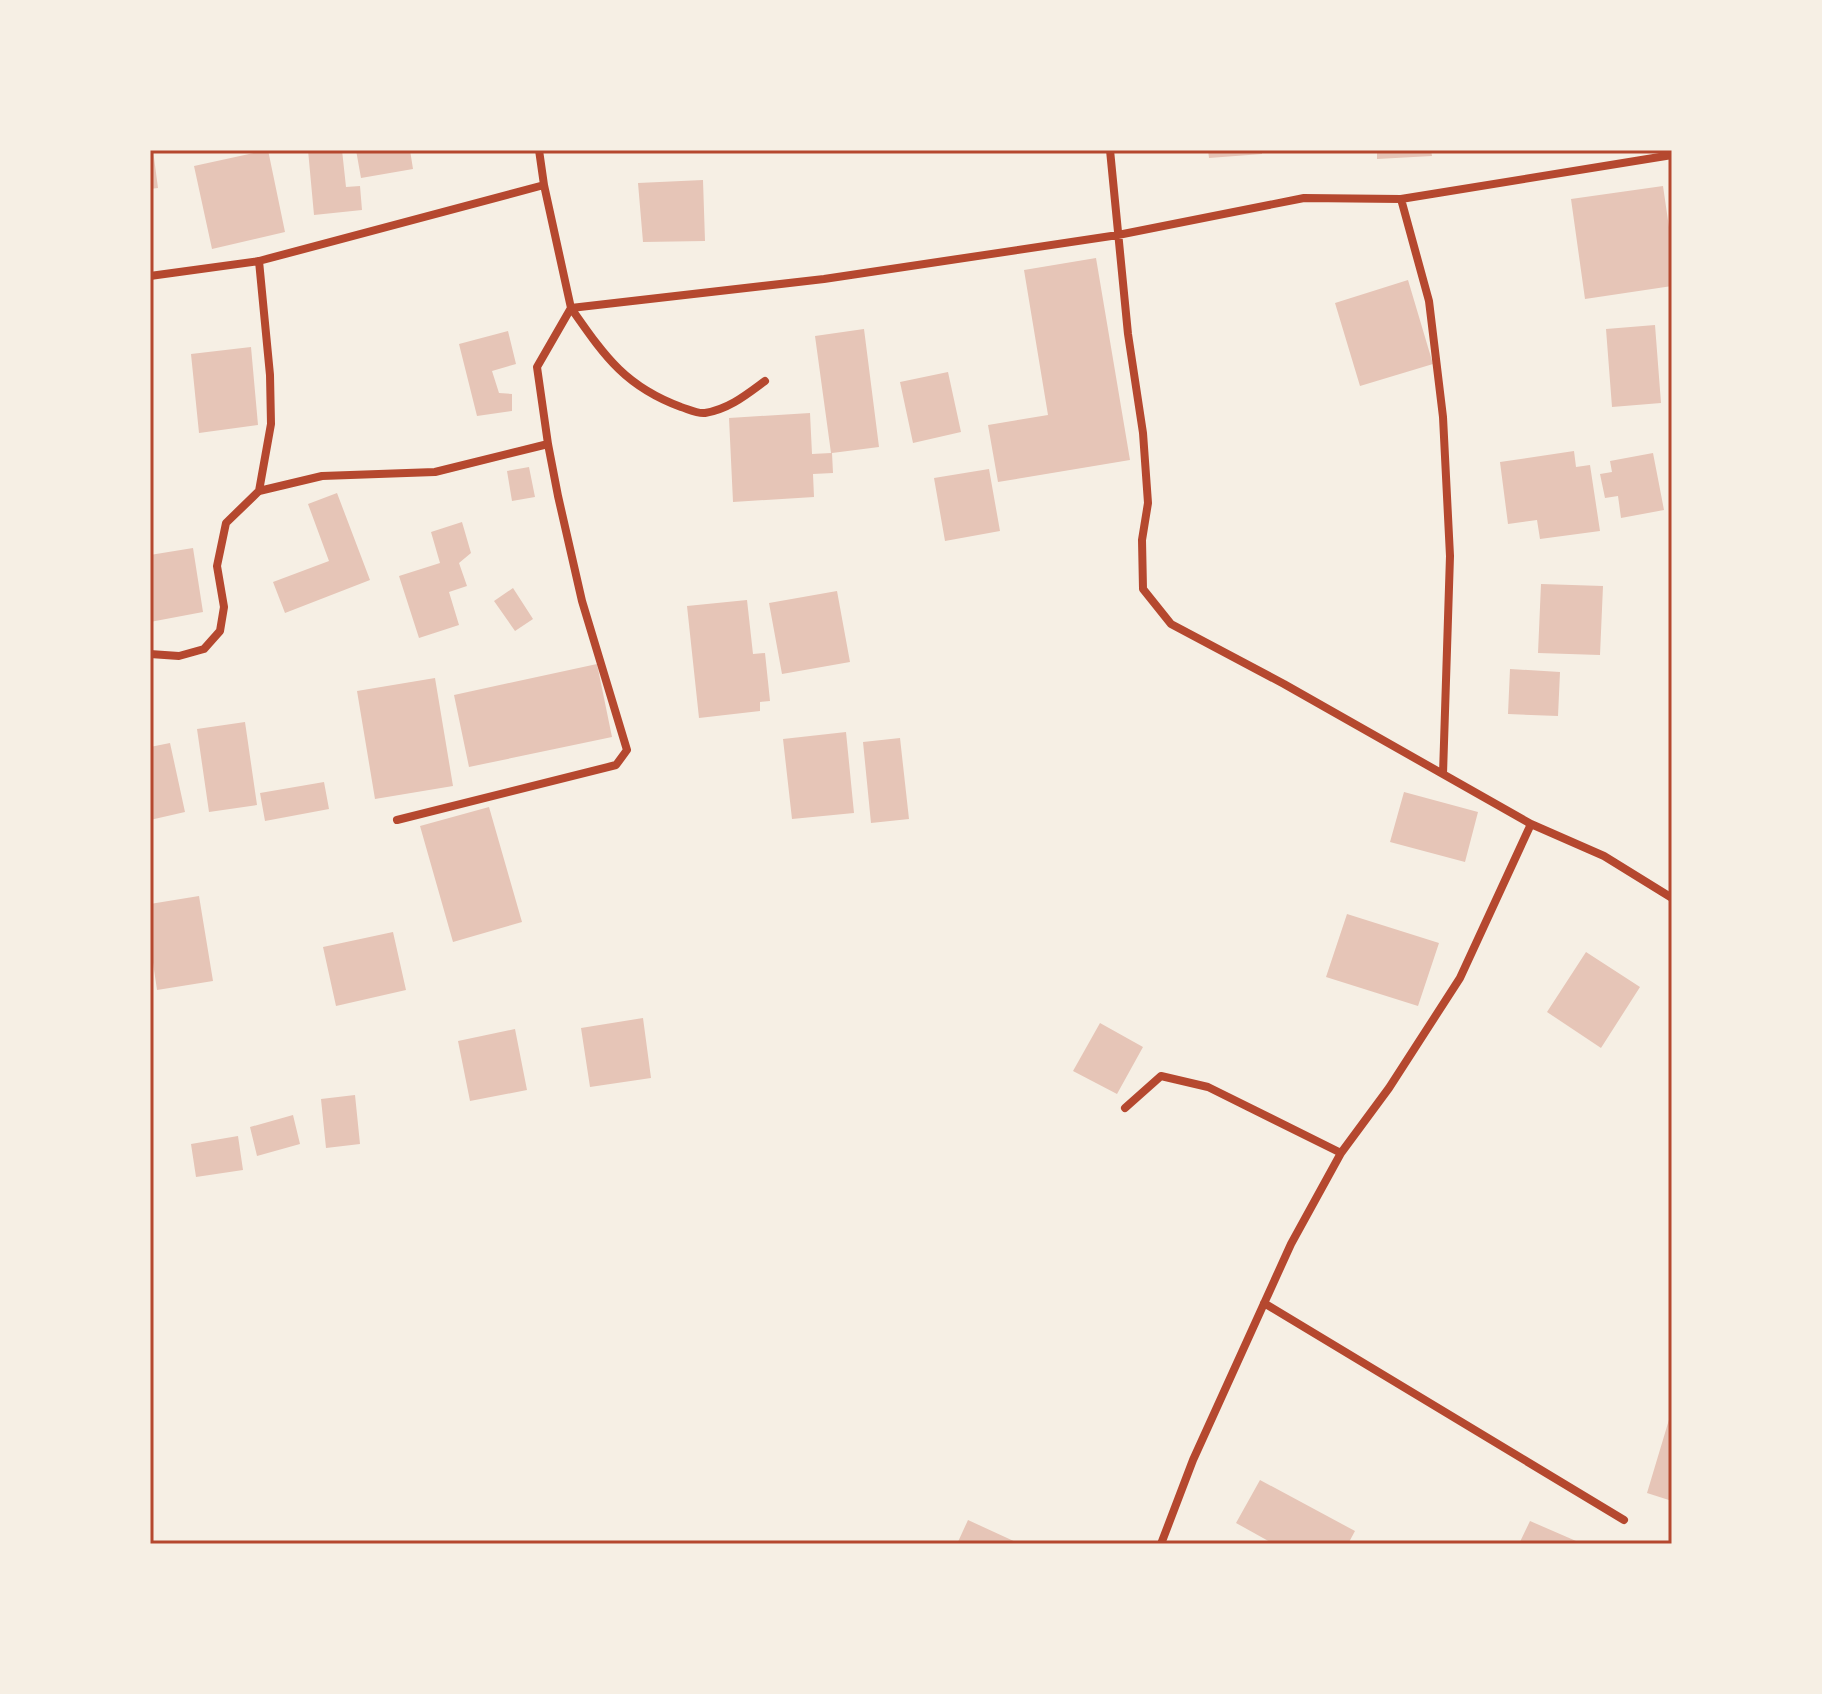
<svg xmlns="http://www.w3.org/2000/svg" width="1822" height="1694" viewBox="0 0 1822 1694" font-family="'Zilla Slab',serif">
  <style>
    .building { fill: #e6c5b7 }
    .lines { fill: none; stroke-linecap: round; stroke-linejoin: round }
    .minor { stroke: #b5482f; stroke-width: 8 }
    .neatline { fill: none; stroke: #b5482f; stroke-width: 3 }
  </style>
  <rect width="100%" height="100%" fill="#f6efe4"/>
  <path class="building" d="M 150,150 L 153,150 L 158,188 L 150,189 Z
    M 268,150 L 285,232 L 212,249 L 194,166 Z
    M 308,150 L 342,150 L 346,187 L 360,186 L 362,210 L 314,215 Z
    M 356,150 L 410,150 L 413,169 L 361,178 Z
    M 1208,150 L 1262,150 L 1262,154 L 1209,158 Z
    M 1377,150 L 1431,150 L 1432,156 L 1377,159 Z
    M 703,180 L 705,241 L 643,242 L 638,183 Z
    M 1663,186 L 1672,248 L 1672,286 L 1585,299 L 1571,199 Z
    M 1096,258 L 1130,460 L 998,482 L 988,425 L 1048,415 L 1024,270 Z
    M 1408,280 L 1433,364 L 1360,386 L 1335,303 Z
    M 1655,325 L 1661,403 L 1612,407 L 1606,329 Z
    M 864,329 L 879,447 L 832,453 L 833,473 L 813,474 L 814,497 L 733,502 L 729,418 L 810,413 L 812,454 L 831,453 L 815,336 Z
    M 508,331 L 516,364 L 492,371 L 499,393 L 512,394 L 512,411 L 477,416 L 459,344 Z
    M 251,347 L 258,425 L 199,433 L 191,354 Z
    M 948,372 L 961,432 L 913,443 L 900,382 Z
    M 1574,451 L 1576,467 L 1590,465 L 1600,531 L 1540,539 L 1537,520 L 1508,524 L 1500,462 Z
    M 1653,453 L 1664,510 L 1621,518 L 1618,496 L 1605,498 L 1600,474 L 1612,472 L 1610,461 Z
    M 529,467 L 535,497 L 512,501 L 507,471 Z
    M 989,469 L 1000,531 L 945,541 L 934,478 Z
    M 337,493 L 370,580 L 285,613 L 273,582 L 329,561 L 308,504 Z
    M 462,522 L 471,553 L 459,563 L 467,586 L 449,592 L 459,625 L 419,638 L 399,576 L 440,563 L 431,532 Z
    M 193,548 L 203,612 L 150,622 L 150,555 Z
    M 1541,584 L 1603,586 L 1600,655 L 1538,653 Z
    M 513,588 L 533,619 L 515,631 L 494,601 Z
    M 837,591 L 850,662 L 782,674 L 769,603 Z
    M 747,600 L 753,654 L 765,653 L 770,701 L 760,702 L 760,711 L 699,718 L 687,606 Z
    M 597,664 L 612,737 L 469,767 L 454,695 Z
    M 1510,669 L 1560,672 L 1558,716 L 1508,714 Z
    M 435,678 L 453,786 L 375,799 L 357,691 Z
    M 245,722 L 257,805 L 209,812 L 197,729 Z
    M 846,732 L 854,813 L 792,819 L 783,739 Z
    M 900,738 L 909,819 L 871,823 L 863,742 Z
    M 170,743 L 185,812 L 150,820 L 150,747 Z
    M 324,782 L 329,809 L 265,821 L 260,793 Z
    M 1404,792 L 1478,812 L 1465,862 L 1390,842 Z
    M 489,807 L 522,922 L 453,942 L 420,826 Z
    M 199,896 L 213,981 L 157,990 L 150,942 L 150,904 Z
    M 1347,914 L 1439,943 L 1418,1006 L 1326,977 Z
    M 393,932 L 406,990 L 336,1006 L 323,947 Z
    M 1586,952 L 1640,987 L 1601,1048 L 1547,1012 Z
    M 643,1018 L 651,1078 L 590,1087 L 581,1028 Z
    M 1100,1023 L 1143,1047 L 1117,1094 L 1073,1071 Z
    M 515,1029 L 527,1090 L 470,1101 L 458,1041 Z
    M 355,1095 L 360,1144 L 326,1148 L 321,1099 Z
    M 293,1115 L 300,1144 L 257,1156 L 250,1127 Z
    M 238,1136 L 243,1170 L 196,1177 L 191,1144 Z
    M 1671,1413 L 1672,1413 L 1672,1501 L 1647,1493 Z
    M 1260,1480 L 1355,1531 L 1348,1544 L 1274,1544 L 1236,1523 Z
    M 968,1520 L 1020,1544 L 957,1544 Z
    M 1530,1521 L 1583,1544 L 1519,1544 Z"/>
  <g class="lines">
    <path class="minor" d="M 1110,150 L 1128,334 L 1143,433 L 1148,503 L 1142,540 L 1143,589 L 1171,624 L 1284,684 L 1531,824
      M 1401,199 L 1429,301 L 1443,417 L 1450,556 L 1443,774
      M 259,261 L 270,375 L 271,424 L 259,491
      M 150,276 L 259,261 L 544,185
      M 765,381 C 746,395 729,409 705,413 C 697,414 688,409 681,407 C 624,386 604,355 571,308 L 824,279 L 1118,235 L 1304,198 L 1401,199 L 1672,155
      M 150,654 L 179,656 L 204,649 L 220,631 L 224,607 L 217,566 L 226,523 L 259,491 L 322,476 L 435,472 L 548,444
      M 397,820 L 616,765 L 627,750 L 582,601 L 558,496 L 548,444 L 537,367 L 571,308 L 544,185 L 539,150
      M 1125,1108 L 1161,1076 L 1208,1087 L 1341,1153
      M 1264,1303 L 1624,1520
      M 1161,1544 L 1193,1460 L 1291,1244 L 1341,1153 L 1389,1088 L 1460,978 L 1531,824 L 1604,856 L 1672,898"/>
  </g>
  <rect width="1822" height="1694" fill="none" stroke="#f6efe4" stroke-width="304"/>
  <rect x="152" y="152" width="1518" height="1390" class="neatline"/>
</svg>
